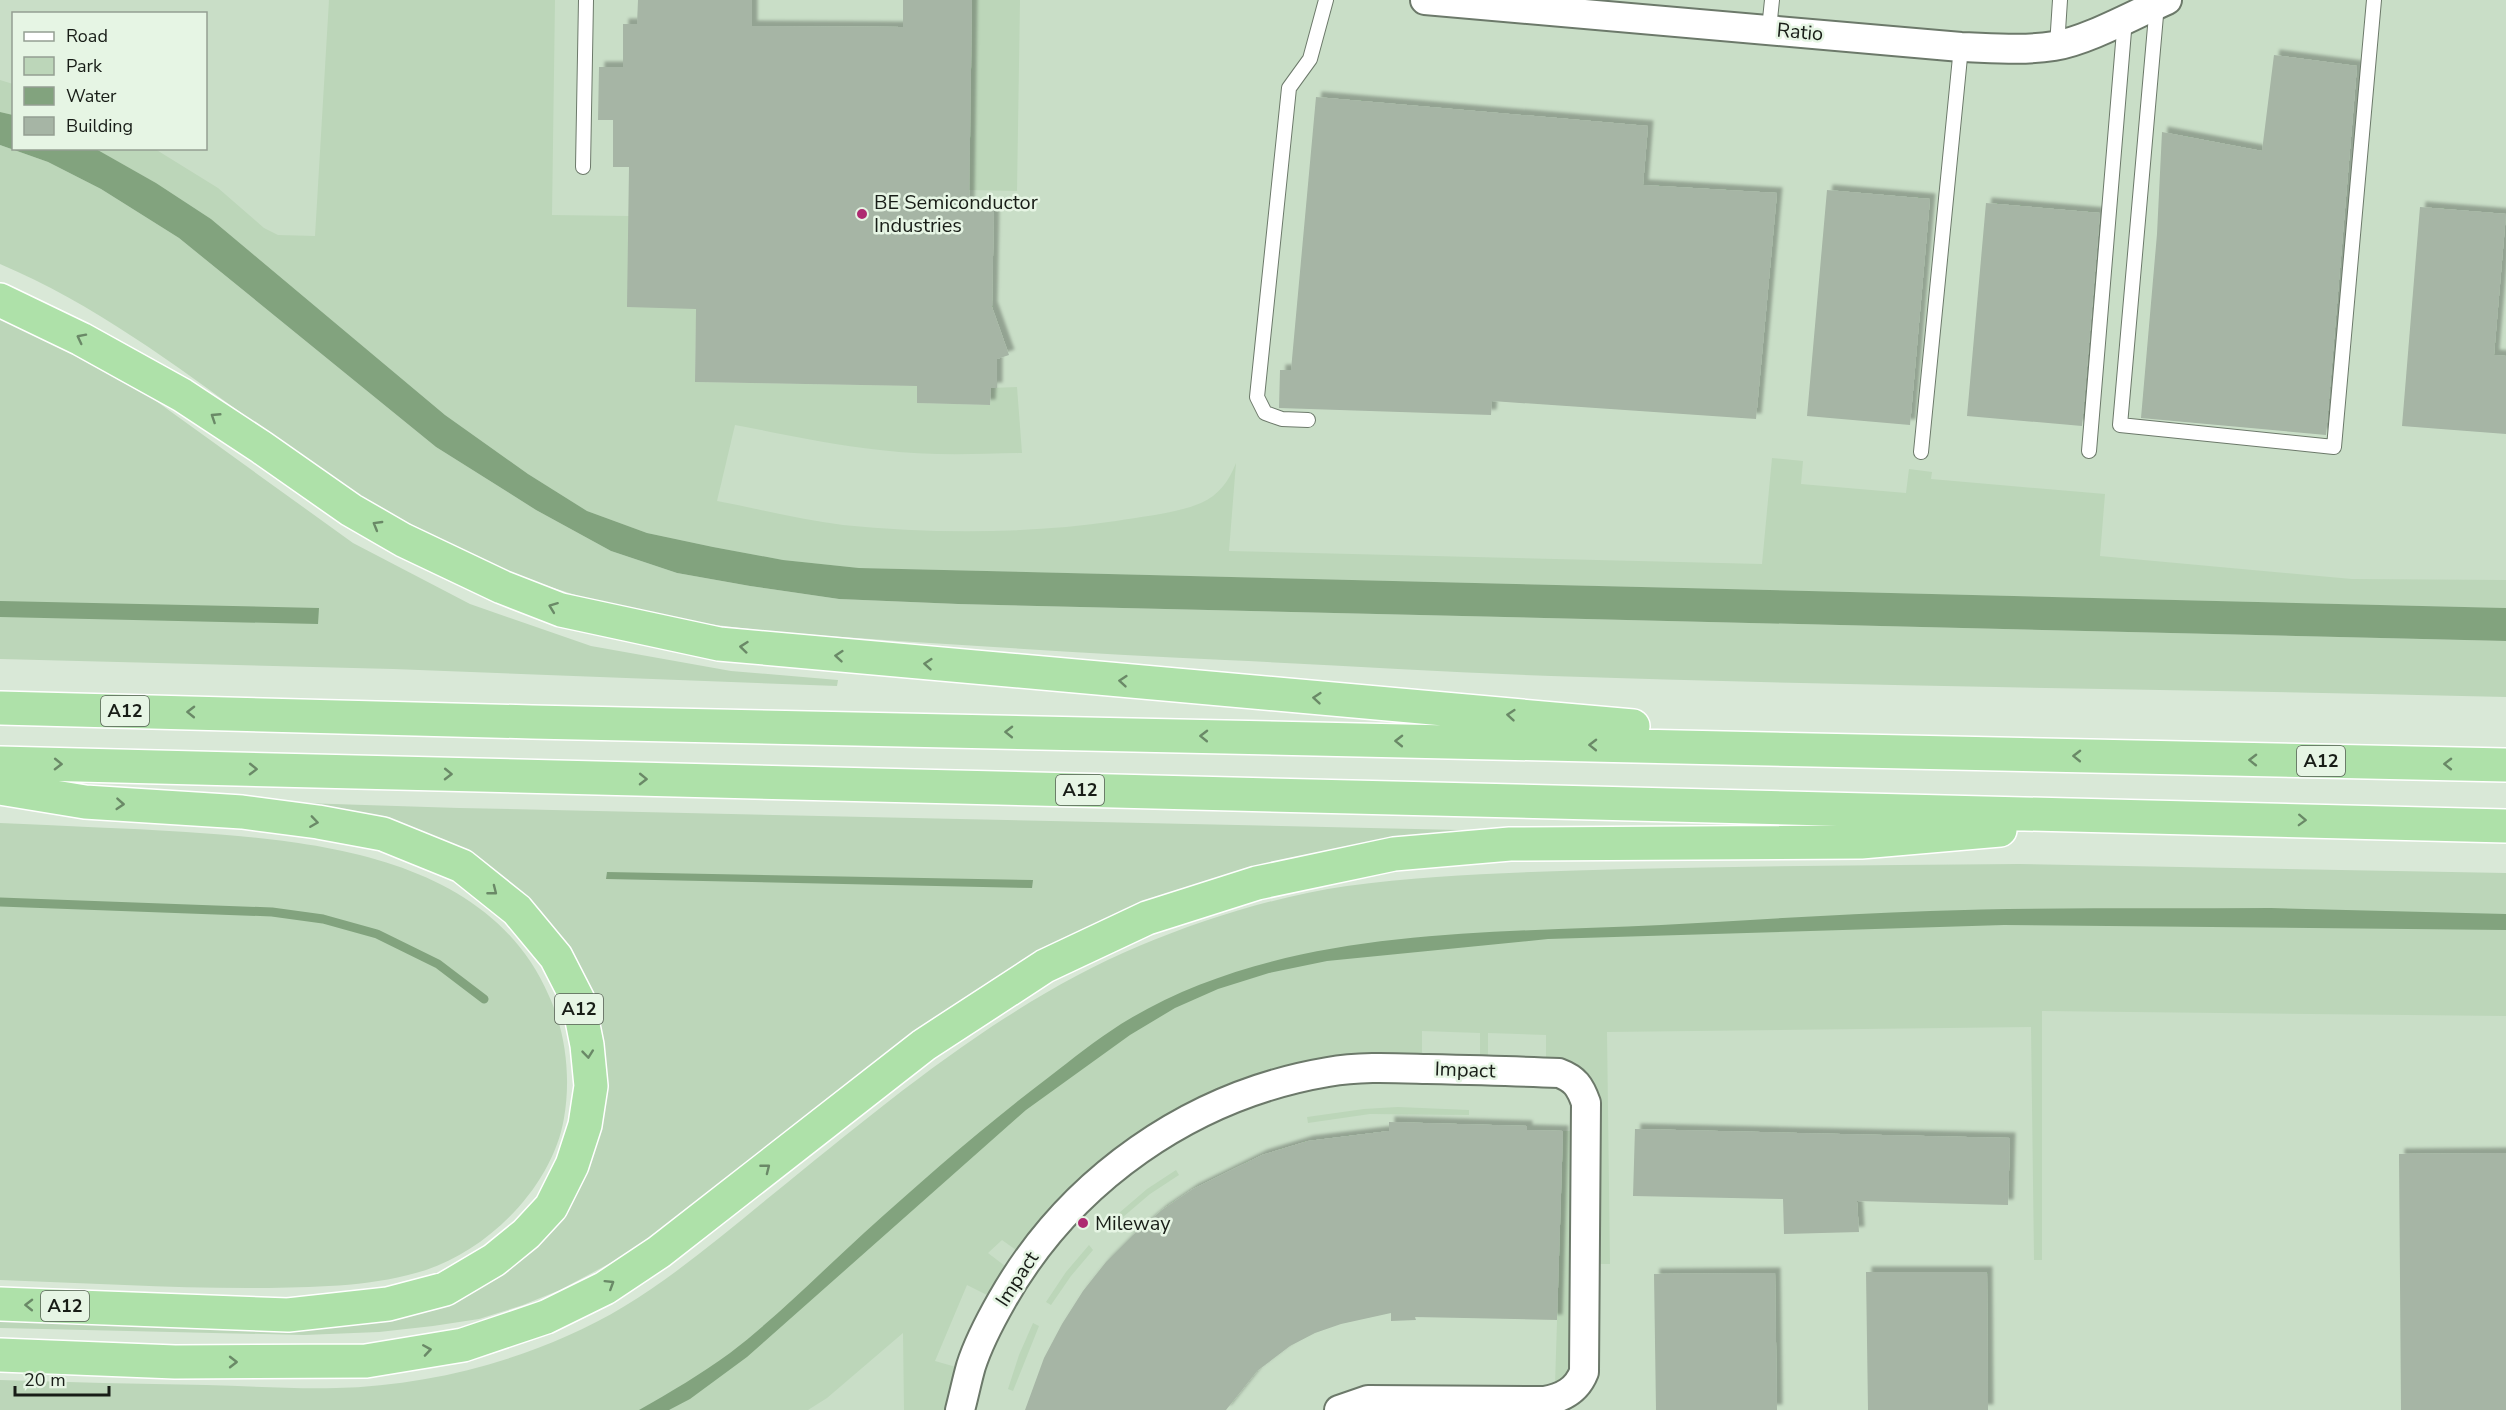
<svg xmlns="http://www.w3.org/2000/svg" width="2506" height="1410" viewBox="0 0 2506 1410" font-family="'Nunito Sans',sans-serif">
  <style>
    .built { fill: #c9dec7 }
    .green { fill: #bcd6b9 }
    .water { fill: #82a37e }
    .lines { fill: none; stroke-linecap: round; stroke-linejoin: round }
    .stream { stroke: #82a37e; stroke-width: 9 }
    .building { fill: #a6b5a5; filter: url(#shadow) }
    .lane-casing { stroke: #6c796a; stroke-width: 16 }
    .street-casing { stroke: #6c796a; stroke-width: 32 }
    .highway-casing { stroke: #fff; stroke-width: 36 }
    .lane { stroke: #fff; stroke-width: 14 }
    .street { stroke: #fff; stroke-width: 28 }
    .highway { stroke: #aee1a9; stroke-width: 33 }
    .oneway { stroke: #6a8967 }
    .poi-dot { fill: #ae2a71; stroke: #e6f5e4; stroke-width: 2 }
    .labels { text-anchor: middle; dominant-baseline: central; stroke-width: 5; stroke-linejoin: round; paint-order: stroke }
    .shield { fill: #e6f5e4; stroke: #565e54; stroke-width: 1.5 }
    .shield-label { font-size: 18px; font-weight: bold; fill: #181d17 }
    .street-label { font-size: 20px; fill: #181d17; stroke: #e6f5e4 }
    .poi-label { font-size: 20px; fill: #181d17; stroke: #e6f5e4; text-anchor: start }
  </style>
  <defs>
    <filter id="shadow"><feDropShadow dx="5.5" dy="-5.5" stdDeviation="1.5" flood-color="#0004"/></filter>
  </defs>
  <rect width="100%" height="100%" fill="#d9e8d7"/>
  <path class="built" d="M 0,0 L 2506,0 L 2506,628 L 857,586 L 581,520 L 245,266 L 53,149 L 206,148 L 206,14 L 14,14 L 13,132 L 0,126 Z
    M 2506,925 L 2506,1410 L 654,1410 L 1085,1058 Z"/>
  <path class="green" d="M 329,0 L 555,0 L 552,215 L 629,216 L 698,309 L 696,321 L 695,382 L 917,386 L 918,403 L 990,405 L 991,388 L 1017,387 L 1022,453 C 974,454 927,456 880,450 C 831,445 783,434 735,425 L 717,501 C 759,509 801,520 843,525 C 934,534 1026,534 1116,521 C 1145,516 1174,514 1201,503 C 1219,495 1229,481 1236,463 L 1229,551 L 1762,564 L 1772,458 L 1803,461 L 1801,484 L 1906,493 L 1909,469 L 1932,472 L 1931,479 L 2105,494 L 2100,556 L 2352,579 L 2506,580 L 2506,608 L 859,568 L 783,560 L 713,547 L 647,533 L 587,511 L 528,474 L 445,415 L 211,219 L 156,183 L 96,149 L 155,149 L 218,188 L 264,228 L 278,235 L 315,236 Z
    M 972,0 L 1020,0 L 1017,191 L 969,190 Z
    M 0,80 L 13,84 L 13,115 L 0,112 Z
    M 0,145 L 48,162 L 101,189 L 179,238 L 436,447 L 536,510 L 611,551 L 677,573 L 750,586 L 839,599 L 958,604 L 2506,641 L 2506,697 C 2188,689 1869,687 1551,676 C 1442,672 1334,665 1225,660 C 1116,655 1007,648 898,641 C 786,633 670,627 563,591 C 485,565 408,529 340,483 C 228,408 125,317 0,264 Z
    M 0,314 L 95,357 L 353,543 L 470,604 L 591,646 L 731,671 L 838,680 L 837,686 L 393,669 L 0,659 Z
    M 302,803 L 459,808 L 1598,833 L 1142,909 L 631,1252 L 560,1290 L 523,1305 L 479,1319 L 433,1326 L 379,1332 L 304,1335 L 0,1328 L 0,1318 L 446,1304 L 479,1288 L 511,1268 L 541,1242 L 606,1079 L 514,890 L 302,807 Z
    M 0,823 C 62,826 124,828 186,832 C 318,841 489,857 549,996 C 566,1033 571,1078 564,1118 C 553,1185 490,1249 426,1270 C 376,1286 322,1287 269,1288 C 180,1289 90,1283 0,1280 Z
    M 2019,864 L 2506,873 L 2506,1016 L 2042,1011 L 2042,1260 L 2034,1260 L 2031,1027 L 1607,1032 L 1610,1264 L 1599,1264 L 1598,1105 L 1546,1059 L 1546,1035 L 1488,1033 L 1488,1058 L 1480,1057 L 1480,1033 L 1422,1031 L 1422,1056 C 1374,1061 1324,1062 1277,1070 C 1261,1072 1244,1080 1229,1086 C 1138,1120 1078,1177 1016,1250 L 1002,1240 L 988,1253 L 1005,1266 L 989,1296 L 967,1285 L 935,1361 L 956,1367 L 946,1410 L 904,1410 L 903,1333 L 827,1398 L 808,1410 L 0,1410 L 0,1380 C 69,1382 137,1384 206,1385 C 249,1386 293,1389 336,1388 C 415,1386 495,1368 567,1336 C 644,1303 708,1247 772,1195 C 887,1102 1002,1004 1139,946 C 1204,919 1277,896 1347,886 C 1440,873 1534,872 1628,869 C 1759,866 1889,865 2019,864 Z
    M 1398,1107 L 1469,1110 L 1469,1115 L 1370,1114 L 1308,1123 L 1307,1117 L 1364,1109 Z
    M 1563,1131 L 1571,1131 L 1569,1366 L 1568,1374 L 1555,1385 Z
    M 1176,1170 L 1179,1175 L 1150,1194 L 1123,1217 L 1119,1213 L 1147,1189 Z
    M 1089,1245 L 1093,1250 L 1071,1276 L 1051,1305 L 1046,1302 L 1066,1272 Z
    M 1033,1323 L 1039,1326 L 1013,1391 L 1008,1389 L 1019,1355 Z"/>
  <path class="water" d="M 0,112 L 13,115 L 14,148 L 96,149 L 156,183 L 211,219 L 445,415 L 528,474 L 587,511 L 647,533 L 713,547 L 783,560 L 859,568 L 2506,608 L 2506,641 L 958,604 L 839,599 L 750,586 L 677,573 L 611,551 L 536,510 L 436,447 L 179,238 L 101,189 L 48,162 L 0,145 Z
    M 0,601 L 319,608 L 318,624 L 0,617 Z
    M 607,872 L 1033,880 L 1032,888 L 606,879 Z
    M 2271,908 L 2506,914 L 2506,930 L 2004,925 L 1548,939 L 1327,961 L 1269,973 L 1218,989 L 1175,1008 L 1130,1035 L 1026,1110 L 747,1357 L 690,1399 L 669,1410 L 639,1410 C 671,1392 701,1374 730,1353 C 778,1316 820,1273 864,1233 C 924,1179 984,1126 1049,1077 C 1072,1059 1096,1040 1121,1024 C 1279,926 1482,934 1661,925 C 1751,920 1840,914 1930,911 C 2043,907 2157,909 2271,908 Z"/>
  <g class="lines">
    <path class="stream" d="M 0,902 L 272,912 L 323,919 L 377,934 L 438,964 L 484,999"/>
  </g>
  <path class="building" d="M 638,0 L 752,0 L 752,26 L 903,27 L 903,0 L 972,0 L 969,207 L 994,207 L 992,307 L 1009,355 L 997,359 L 997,388 L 991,388 L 990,405 L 917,403 L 917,386 L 695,382 L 696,309 L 627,307 L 629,167 L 613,167 L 613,120 L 598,120 L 599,67 L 623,67 L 623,24 L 637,24 Z
    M 2274,55 L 2357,66 L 2326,435 L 2141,418 L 2157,234 L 2162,132 L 2262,151 Z
    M 1316,97 L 1648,126 L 1643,185 L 1777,193 L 1756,419 L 1492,401 L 1491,415 L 1279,408 L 1280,370 L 1291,370 Z
    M 1827,190 L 1930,199 L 1910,425 L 1807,416 Z
    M 1986,203 L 2100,213 L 2082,426 L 1967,416 Z
    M 2420,207 L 2506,214 L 2494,355 L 2506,356 L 2506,434 L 2402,426 Z
    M 1389,1122 L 1527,1126 L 1527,1130 L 1563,1131 L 1557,1320 L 1415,1317 L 1416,1320 L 1391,1321 L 1391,1313 L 1341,1324 L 1315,1333 L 1290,1346 L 1257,1371 L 1226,1410 L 1025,1410 L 1044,1358 L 1062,1324 L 1083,1291 L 1106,1262 L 1133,1235 L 1162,1210 L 1193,1189 L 1262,1155 L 1308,1141 L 1389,1131 Z
    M 1635,1129 L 2010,1138 L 2008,1205 L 1857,1201 L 1859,1232 L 1784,1234 L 1783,1199 L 1633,1196 Z
    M 2506,1153 L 2506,1410 L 2401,1410 L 2399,1154 Z
    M 1866,1272 L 1987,1272 L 1988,1410 L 1868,1410 Z
    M 1775,1273 L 1777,1410 L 1656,1410 L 1654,1274 Z"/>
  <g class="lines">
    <g class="lane-casing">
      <path id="lane" d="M 2157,4 L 2120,425 L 2334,447 L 2374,0
        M 1769,29 L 1772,0
        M 2057,46 L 2060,0
        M 583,167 L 586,0
        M 1308,420 L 1282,419 L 1265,413 L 1257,397 L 1289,88 L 1310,59 L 1326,0
        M 2089,451 L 2125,19
        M 1921,452 L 1961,47"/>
    </g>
    <g class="street-casing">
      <path id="street" d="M 1425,0 L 1961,47 C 1992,48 2024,51 2054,46 C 2087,41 2135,14 2167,0
        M 960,1410 C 964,1395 967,1380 971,1366 C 978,1344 990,1321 1002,1300 C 1070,1180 1191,1095 1328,1072 C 1360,1066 1395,1068 1427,1069 C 1471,1070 1515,1071 1559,1073 C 1575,1079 1580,1086 1586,1103 L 1584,1372 C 1577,1390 1563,1398 1544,1401 L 1368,1400 L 1339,1410"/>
    </g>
    <g class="highway-casing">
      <path id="highway" d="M 0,300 L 81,339 L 182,395 L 261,447 L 351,510 L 403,540 L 502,587 L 561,610 L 719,644 L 1633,726
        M 0,708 L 532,722 L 2506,765
        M 0,763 L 2506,826
        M 0,788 L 85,802 L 242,812 L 318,822 L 383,834 L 462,866 L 517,910 L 556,957 L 578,1000 L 587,1045 L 591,1086 L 585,1125 L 572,1165 L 551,1207 L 526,1234 L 494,1260 L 445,1289 L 388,1304 L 288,1315 L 0,1304
        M 0,1355 L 175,1362 L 366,1361 L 463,1345 L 546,1317 L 605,1288 L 659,1252 L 924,1045 L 1045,966 L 1147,918 L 1257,883 L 1394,854 L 1510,844 L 1861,842 L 2000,830"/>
    </g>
    <use href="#lane" class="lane"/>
    <use href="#street" class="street"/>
    <use href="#highway" class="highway"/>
  </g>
  <defs><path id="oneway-chevron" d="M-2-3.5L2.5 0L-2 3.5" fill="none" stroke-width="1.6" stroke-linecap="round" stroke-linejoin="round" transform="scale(1.5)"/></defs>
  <g class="oneway">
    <use href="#oneway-chevron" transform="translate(81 338) rotate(-153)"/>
    <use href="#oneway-chevron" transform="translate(215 417) rotate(-147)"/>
    <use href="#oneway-chevron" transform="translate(377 525) rotate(-150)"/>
    <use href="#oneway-chevron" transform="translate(553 607) rotate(-159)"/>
    <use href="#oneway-chevron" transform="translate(744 647) rotate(-174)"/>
    <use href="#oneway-chevron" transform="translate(839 656) rotate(-175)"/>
    <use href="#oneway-chevron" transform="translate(928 664) rotate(-175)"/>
    <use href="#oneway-chevron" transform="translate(1123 681) rotate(-175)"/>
    <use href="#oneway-chevron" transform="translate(1317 698) rotate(-175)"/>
    <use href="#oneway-chevron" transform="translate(191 712) rotate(-179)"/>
    <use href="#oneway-chevron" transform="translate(1511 715) rotate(-175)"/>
    <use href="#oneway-chevron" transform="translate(1009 732) rotate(-179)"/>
    <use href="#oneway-chevron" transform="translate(1204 736) rotate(-179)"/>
    <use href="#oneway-chevron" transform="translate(1399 741) rotate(-179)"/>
    <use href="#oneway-chevron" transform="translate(1593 745) rotate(-179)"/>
    <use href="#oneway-chevron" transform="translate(2077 756) rotate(-179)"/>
    <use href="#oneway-chevron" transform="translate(2253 760) rotate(-179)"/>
    <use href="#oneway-chevron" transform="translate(58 764) rotate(1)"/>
    <use href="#oneway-chevron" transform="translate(2448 764) rotate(-179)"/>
    <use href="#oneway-chevron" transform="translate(253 769) rotate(1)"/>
    <use href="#oneway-chevron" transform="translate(448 774) rotate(1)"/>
    <use href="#oneway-chevron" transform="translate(643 779) rotate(1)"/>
    <use href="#oneway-chevron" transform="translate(120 804) rotate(4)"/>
    <use href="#oneway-chevron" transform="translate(2302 820) rotate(2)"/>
    <use href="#oneway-chevron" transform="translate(314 822) rotate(8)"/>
    <use href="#oneway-chevron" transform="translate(493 891) rotate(38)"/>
    <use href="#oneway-chevron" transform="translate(588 1054) rotate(84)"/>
    <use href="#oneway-chevron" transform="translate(766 1168) rotate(-38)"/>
    <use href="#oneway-chevron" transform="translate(610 1284) rotate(-32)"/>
    <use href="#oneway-chevron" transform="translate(29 1305) rotate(-179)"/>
    <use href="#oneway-chevron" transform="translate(427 1350) rotate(-9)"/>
    <use href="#oneway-chevron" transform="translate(233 1362)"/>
  </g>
  <g class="poi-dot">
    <circle cx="862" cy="214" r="6"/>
    <circle cx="1083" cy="1223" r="6"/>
  </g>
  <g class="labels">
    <g class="shield">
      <rect x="101" y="696" width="48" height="30" rx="4.5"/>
      <rect x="2297" y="746" width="48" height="30" rx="4.5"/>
      <rect x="1056" y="775" width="48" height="30" rx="4.5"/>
      <rect x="555" y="994" width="48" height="30" rx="4.5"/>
      <rect x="41" y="1291" width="48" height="30" rx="4.5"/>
    </g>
    <g class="shield-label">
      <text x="125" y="711">A12</text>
      <text x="2321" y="761">A12</text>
      <text x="1080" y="790">A12</text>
      <text x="579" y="1009">A12</text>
      <text x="65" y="1306">A12</text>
    </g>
    <g class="street-label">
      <text transform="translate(1800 32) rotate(5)">Ratio</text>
      <text transform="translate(1465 1070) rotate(2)">Impact</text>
      <text transform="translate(1017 1279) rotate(-57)">Impact</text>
    </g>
    <g class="poi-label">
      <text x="874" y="202">BE Semiconductor<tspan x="874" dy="23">Industries</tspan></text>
      <text x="1095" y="1223">Mileway</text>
    </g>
  </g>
  <rect x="12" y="12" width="195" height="138" fill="#e6f5e4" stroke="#949f92" stroke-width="1.5"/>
  <rect x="24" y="32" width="30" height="9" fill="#ffffff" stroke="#949f92" stroke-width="1.5"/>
  <text x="66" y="42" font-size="18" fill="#181d17">Road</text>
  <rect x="24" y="57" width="30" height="18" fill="#bcd6b9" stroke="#949f92" stroke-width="1.5"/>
  <text x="66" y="72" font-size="18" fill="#181d17">Park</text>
  <rect x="24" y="87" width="30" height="18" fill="#82a37e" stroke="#949f92" stroke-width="1.5"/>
  <text x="66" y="102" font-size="18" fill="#181d17">Water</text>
  <rect x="24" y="117" width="30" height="18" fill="#a6b5a5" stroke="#949f92" stroke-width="1.5"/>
  <text x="66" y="132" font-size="18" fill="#181d17">Building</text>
  <path d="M15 1386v9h94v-9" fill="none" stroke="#181d17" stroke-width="3"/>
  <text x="24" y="1386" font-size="18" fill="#181d17" stroke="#e6f5e4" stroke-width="4.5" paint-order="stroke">20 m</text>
</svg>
